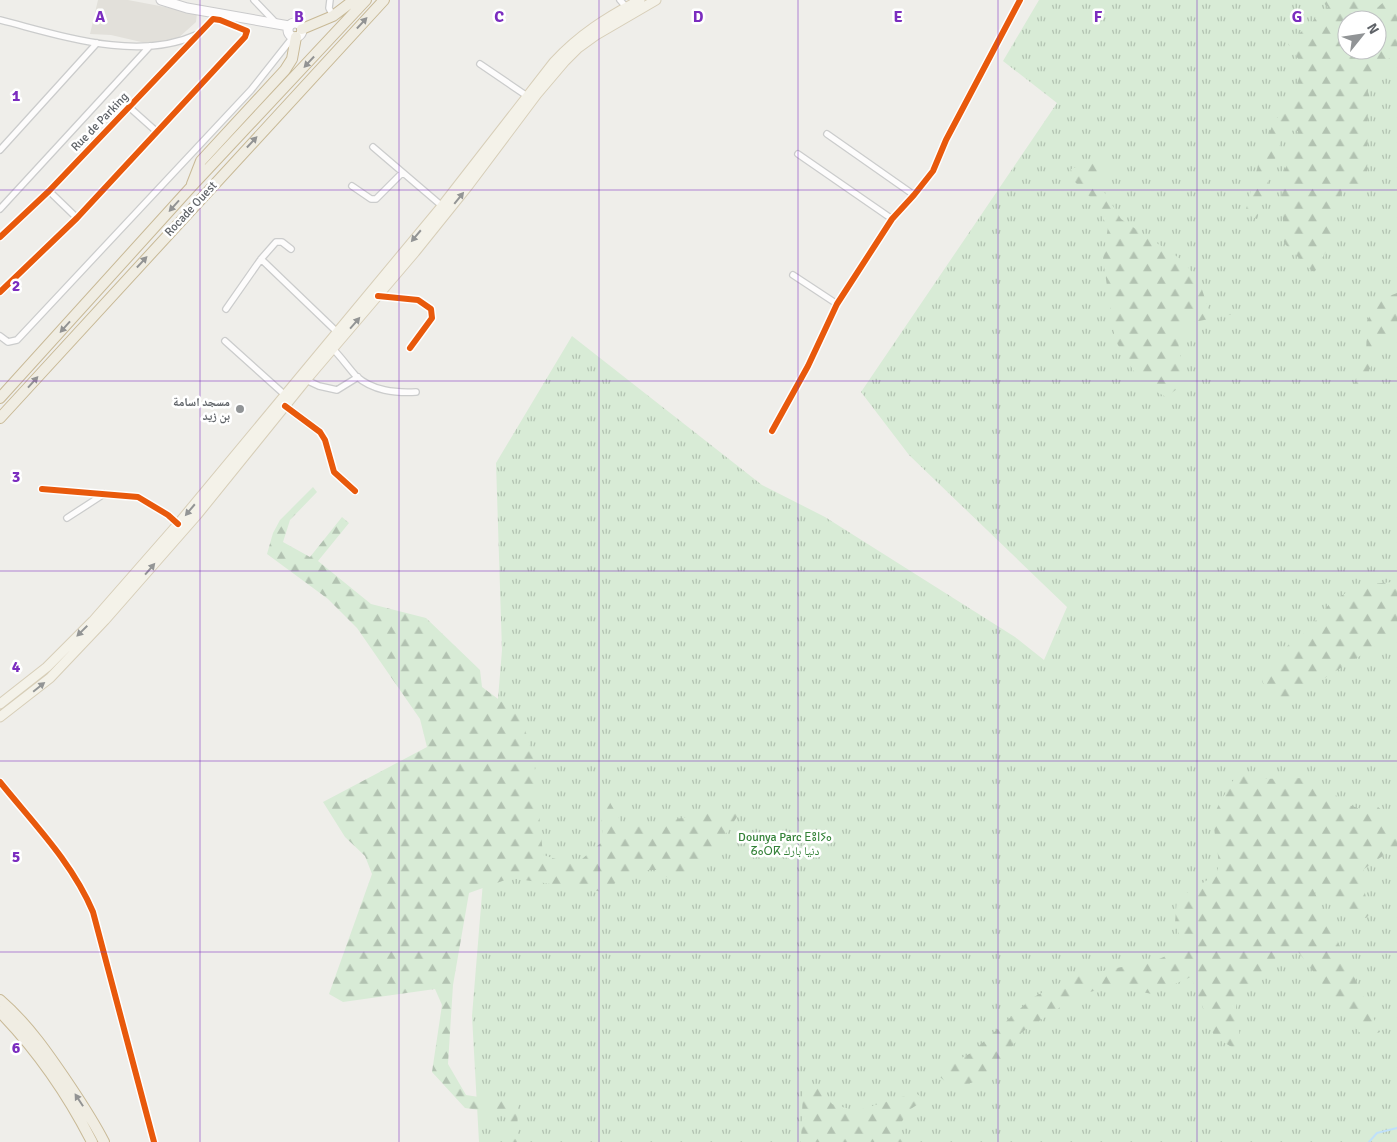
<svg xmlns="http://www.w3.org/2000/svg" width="1397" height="1142" viewBox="0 0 1397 1142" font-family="Signika,'Noto Naskh Arabic','Noto Sans Tifinagh',sans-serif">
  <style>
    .education { fill: #e2e0da }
    .grass { fill: url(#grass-tufts); fill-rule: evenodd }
    .forest { fill: url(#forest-firs); fill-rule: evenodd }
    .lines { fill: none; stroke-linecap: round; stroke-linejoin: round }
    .stream { stroke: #bfe0f9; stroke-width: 2 }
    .street-casing { stroke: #cbcccc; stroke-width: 8 }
    .secondary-casing { stroke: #cacacb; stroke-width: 11 }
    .primary-casing { stroke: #d7ceb8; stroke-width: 11 }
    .highway-casing { stroke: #c8b996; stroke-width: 12 }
    .street { stroke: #fdfcfc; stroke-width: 5.5 }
    .secondary { stroke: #fdfcfc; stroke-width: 9 }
    .primary { stroke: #f4f2e9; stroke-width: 9 }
    .highway { stroke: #f0ede3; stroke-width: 10 }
    .cycleway-casing { stroke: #fff; stroke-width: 9 }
    .cycleway { stroke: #e8590c; stroke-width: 6 }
    .oneway { fill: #929393 }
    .oneway2 { fill: #939595 }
    .grid { fill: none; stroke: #7b2cbf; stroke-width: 1; stroke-opacity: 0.55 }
    .poi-dot { fill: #919496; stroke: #fff; stroke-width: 2 }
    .labels { text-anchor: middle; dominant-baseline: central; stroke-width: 5; stroke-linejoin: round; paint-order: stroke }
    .street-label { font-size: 12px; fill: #5f6368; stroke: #fff }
    .poi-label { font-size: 12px; font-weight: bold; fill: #5f6368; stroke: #fff; text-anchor: end }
    .park-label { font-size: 12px; fill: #348238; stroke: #fff }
    .grid-label { font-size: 16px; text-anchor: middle; font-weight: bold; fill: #7b2cbf; stroke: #fff; stroke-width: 5; stroke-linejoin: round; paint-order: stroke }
  </style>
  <defs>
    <pattern id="grass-tufts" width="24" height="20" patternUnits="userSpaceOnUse" patternTransform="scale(1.25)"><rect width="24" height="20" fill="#d8ebd6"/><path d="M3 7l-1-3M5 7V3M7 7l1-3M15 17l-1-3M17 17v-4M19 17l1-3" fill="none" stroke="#b2c2b1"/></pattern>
    <pattern id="forest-firs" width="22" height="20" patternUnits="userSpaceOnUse" patternTransform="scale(1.25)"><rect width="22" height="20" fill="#d8ebd6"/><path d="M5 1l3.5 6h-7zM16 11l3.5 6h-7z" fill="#b2c2b1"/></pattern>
  </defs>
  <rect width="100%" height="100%" fill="#efeeea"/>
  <path class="education" d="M 98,0 L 128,0 L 197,13 L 196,22 L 167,48 L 111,35 L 90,34 Z"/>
  <path class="grass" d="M 1039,0 L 1397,0 L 1397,1142 L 479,1142 L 472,1016 L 502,650 L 496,463 L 572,336 L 762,485 L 825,517 L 1015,637 L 1044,660 L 1067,607 L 909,455 L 861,392 L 1057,103 L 1003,61 ZM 1347,20 L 1377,20 L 1377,50 L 1347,50 Z"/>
  <path class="forest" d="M 1320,0 L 1374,0 L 1378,7 L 1386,0 L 1397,0 L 1397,56 L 1388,59 L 1368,86 L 1367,188 L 1342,190 L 1330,244 L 1314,273 L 1284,243 L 1281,177 L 1290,159 L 1298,131 L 1284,130 L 1257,219 L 1245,213 L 1263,147 L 1274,122 L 1292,99 L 1303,66 L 1288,44 L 1328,7 ZM 1347,20 L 1377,20 L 1377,50 L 1347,50 Z
    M 1097,160 L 1105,160 L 1108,168 L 1099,184 L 1121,219 L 1182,260 L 1199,281 L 1209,310 L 1233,310 L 1234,314 L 1189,323 L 1178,340 L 1184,384 L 1166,397 L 1141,383 L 1115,340 L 1103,259 L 1108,227 L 1092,199 L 1073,180 L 1071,169 Z
    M 1397,293 L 1397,327 L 1385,341 L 1355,396 L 1349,394 L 1366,360 L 1367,321 L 1379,300 Z
    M 313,487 L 317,492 L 290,520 L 283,542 L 310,557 L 342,517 L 349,523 L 318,561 L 371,604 L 426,618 L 480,670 L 482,687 L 521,716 L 534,760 L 543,855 L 575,865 L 603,841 L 600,802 L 608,799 L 625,829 L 744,806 L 718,846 L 675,883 L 658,870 L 632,870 L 604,892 L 511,878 L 469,893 L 453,985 L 448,1064 L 466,1095 L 518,1103 L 517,1142 L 510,1142 L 508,1118 L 487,1111 L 465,1108 L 432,1072 L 442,1005 L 435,989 L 343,1002 L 329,994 L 372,874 L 365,856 L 345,837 L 323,802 L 427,747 L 420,719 L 357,628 L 328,599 L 267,554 L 273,533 L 280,520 Z
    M 1393,582 L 1397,584 L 1397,633 L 1294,697 L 1286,701 L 1276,701 L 1266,690 L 1262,680 L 1289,644 L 1307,631 L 1331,602 L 1359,585 Z
    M 1245,771 L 1245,777 L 1258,779 L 1308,778 L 1335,794 L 1343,803 L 1361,809 L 1378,807 L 1385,813 L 1391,828 L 1397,829 L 1397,850 L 1387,853 L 1364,869 L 1361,877 L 1370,914 L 1366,918 L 1362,918 L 1320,887 L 1316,887 L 1314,891 L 1380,1032 L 1367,1037 L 1359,1032 L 1296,949 L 1290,948 L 1285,949 C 1273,962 1236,992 1236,1009 C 1236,1022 1243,1035 1238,1048 L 1233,1048 L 1214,1036 L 1191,977 L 1152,994 L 1112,986 L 1079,995 L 1022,1032 L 1005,1057 L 974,1082 L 953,1088 L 933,1071 L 937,1067 L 954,1062 L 971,1053 L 1032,998 L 1070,978 L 1159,959 L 1184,948 L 1175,923 L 1177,899 L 1217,874 C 1222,853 1211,834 1215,815 C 1216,808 1221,801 1225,794 C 1230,784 1234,777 1245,771 Z
    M 807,1084 C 824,1084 825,1091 832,1104 L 856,1111 L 911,1094 C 917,1093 919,1094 921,1099 L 920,1103 L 909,1110 L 898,1128 L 900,1138 L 908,1142 L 801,1142 L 803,1087 Z"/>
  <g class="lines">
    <path class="stream" d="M 1369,1142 L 1377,1133 L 1397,1128"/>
    <g class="street-casing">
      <path id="street" d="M 254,0 L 277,24
        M 330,0 L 329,8 L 333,16
        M 620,0 L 626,7
        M 0,20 C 60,35 136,62 196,35
        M 480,64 L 527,96
        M 129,107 L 157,132
        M 827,134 L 914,195
        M 373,147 L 442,206
        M 0,150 L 97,43
        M 798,154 L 892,219
        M 352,186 L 371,199 L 376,199 L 402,173
        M 49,191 L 77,218
        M 0,209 L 150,46
        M 0,237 L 49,191 L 213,19 L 220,20 L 247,31 L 245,37 L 77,218 L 0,292
        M 261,259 L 336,331
        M 793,275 L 837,304
        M 378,296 L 418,300 L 431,309 L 432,318 L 410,348
        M 226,309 L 261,259 L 276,242 L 282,242 L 291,249
        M 0,336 L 8,342 L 17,340 L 251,90 L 293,37
        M 225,341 L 285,395
        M 333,349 C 341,357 348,367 356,376 C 373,391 395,393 416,392
        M 306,380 L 319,386 L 337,390 L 358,377
        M 285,406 L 320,432 L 325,440 L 334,472 L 355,491
        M 772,431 L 808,366 L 837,304 L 892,219 L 914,195 L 933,171 L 946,140 L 1020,0
        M 42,489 L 138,497 L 168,515 L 178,524
        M 67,518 L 104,494
        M 0,782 C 33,823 72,862 93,912 L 154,1142"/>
    </g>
    <g class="secondary-casing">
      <path id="secondary" d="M 161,0 L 187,8 L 289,26
        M288 30a7 7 0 1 1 14 0a7 7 0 1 1-14 0Z"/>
    </g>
    <g class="primary-casing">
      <path id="primary" d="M 0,704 L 47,667 L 93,621 L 178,524 L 442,206 L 554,62 C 579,35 607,17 640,0
        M 0,717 L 50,678 L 105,620 L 197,515 L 306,380 L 415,252 L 468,186 L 537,94 L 565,61 L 578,48 L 596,35 L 656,0"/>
    </g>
    <g class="highway-casing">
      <path id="highway" d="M 302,29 L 333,16 L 354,0
        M 192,184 L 201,161 L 285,70 L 292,59 L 296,37
        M 0,398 L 191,187 L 366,0
        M 0,418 L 384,0
        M 0,1000 C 28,1024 49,1055 70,1086 C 82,1104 94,1122 104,1142
        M 0,1012 C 37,1050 68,1095 92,1142"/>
    </g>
    <use href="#street" class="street"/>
    <use href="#secondary" class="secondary"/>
    <use href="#primary" class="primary"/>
    <use href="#highway" class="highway"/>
    <g class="cycleway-casing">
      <path id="cycleway" d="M 0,237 L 49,191 L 213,19 L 220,20 L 247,31 L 245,37 L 77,218 L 0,292
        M 378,296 L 418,300 L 431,309 L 432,318 L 410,348
        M 285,406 L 320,432 L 325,440 L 334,472 L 355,491
        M 772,431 L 808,366 L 837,304 L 892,219 L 914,195 L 933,171 L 946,140 L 1020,0
        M 42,489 L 138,497 L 168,515 L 178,524
        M 0,782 C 33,823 72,862 93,912 L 154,1142"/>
    </g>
    <use href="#cycleway" class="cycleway"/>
  </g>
  <defs><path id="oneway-solid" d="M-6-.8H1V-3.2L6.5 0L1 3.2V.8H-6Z" transform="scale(1.25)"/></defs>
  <g class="oneway">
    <use href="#oneway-solid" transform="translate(362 23) rotate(-47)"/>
    <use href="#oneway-solid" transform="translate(309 62) rotate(133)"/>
    <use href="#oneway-solid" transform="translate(252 142) rotate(-47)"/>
    <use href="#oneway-solid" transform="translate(174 206) rotate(132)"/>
    <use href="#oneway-solid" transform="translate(142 262) rotate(-47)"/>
    <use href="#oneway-solid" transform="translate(65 327) rotate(132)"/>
    <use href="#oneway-solid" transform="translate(33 382) rotate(-48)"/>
    <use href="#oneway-solid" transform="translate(79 1100) rotate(-123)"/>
  </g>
  <g class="oneway2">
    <use href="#oneway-solid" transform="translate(459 198) rotate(-51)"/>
    <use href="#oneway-solid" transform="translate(416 236) rotate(130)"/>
    <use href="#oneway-solid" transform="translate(355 323) rotate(-49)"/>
    <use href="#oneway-solid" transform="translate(190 510) rotate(130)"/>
    <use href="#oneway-solid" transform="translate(150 569) rotate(-49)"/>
    <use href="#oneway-solid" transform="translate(82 631) rotate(135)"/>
    <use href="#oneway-solid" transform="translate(39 687) rotate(-39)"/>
  </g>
  <path class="grid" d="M 200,0 L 200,1142M 399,0 L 399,1142M 599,0 L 599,1142M 798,0 L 798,1142M 998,0 L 998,1142M 1197,0 L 1197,1142M 0,190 L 1397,190M 0,381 L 1397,381M 0,571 L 1397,571M 0,761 L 1397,761M 0,952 L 1397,952"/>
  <circle class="poi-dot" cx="240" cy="409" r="5"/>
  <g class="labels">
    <g class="street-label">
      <text transform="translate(100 122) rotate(-46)">Rue de Parking</text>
      <text transform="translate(191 209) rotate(-47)">Rocade Ouest</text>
    </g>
    <g class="poi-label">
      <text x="230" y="402">مسجد اسامة<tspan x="230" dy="14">بن زيد</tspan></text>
    </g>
    <g class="park-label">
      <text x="785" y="837">Dounya Parc ⴹⵓⵏⵢⴰ<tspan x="785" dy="14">ⵒⴰⵔⴽ دنيا بارك</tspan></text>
    </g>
  </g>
  <g class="grid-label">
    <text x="100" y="22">A</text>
    <text x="299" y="22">B</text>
    <text x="499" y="22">C</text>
    <text x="698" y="22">D</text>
    <text x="898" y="22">E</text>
    <text x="1098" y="22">F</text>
    <text x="1297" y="22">G</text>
    <text x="16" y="101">1</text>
    <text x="16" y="291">2</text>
    <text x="16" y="482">3</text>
    <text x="16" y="672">4</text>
    <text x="16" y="862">5</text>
    <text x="16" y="1053">6</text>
  </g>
  <g transform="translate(1362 35) rotate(60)"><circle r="24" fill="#ffffff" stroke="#bfc1c3"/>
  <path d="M0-4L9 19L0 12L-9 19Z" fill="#919496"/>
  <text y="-8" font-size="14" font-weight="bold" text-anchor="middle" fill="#5f6368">N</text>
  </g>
</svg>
